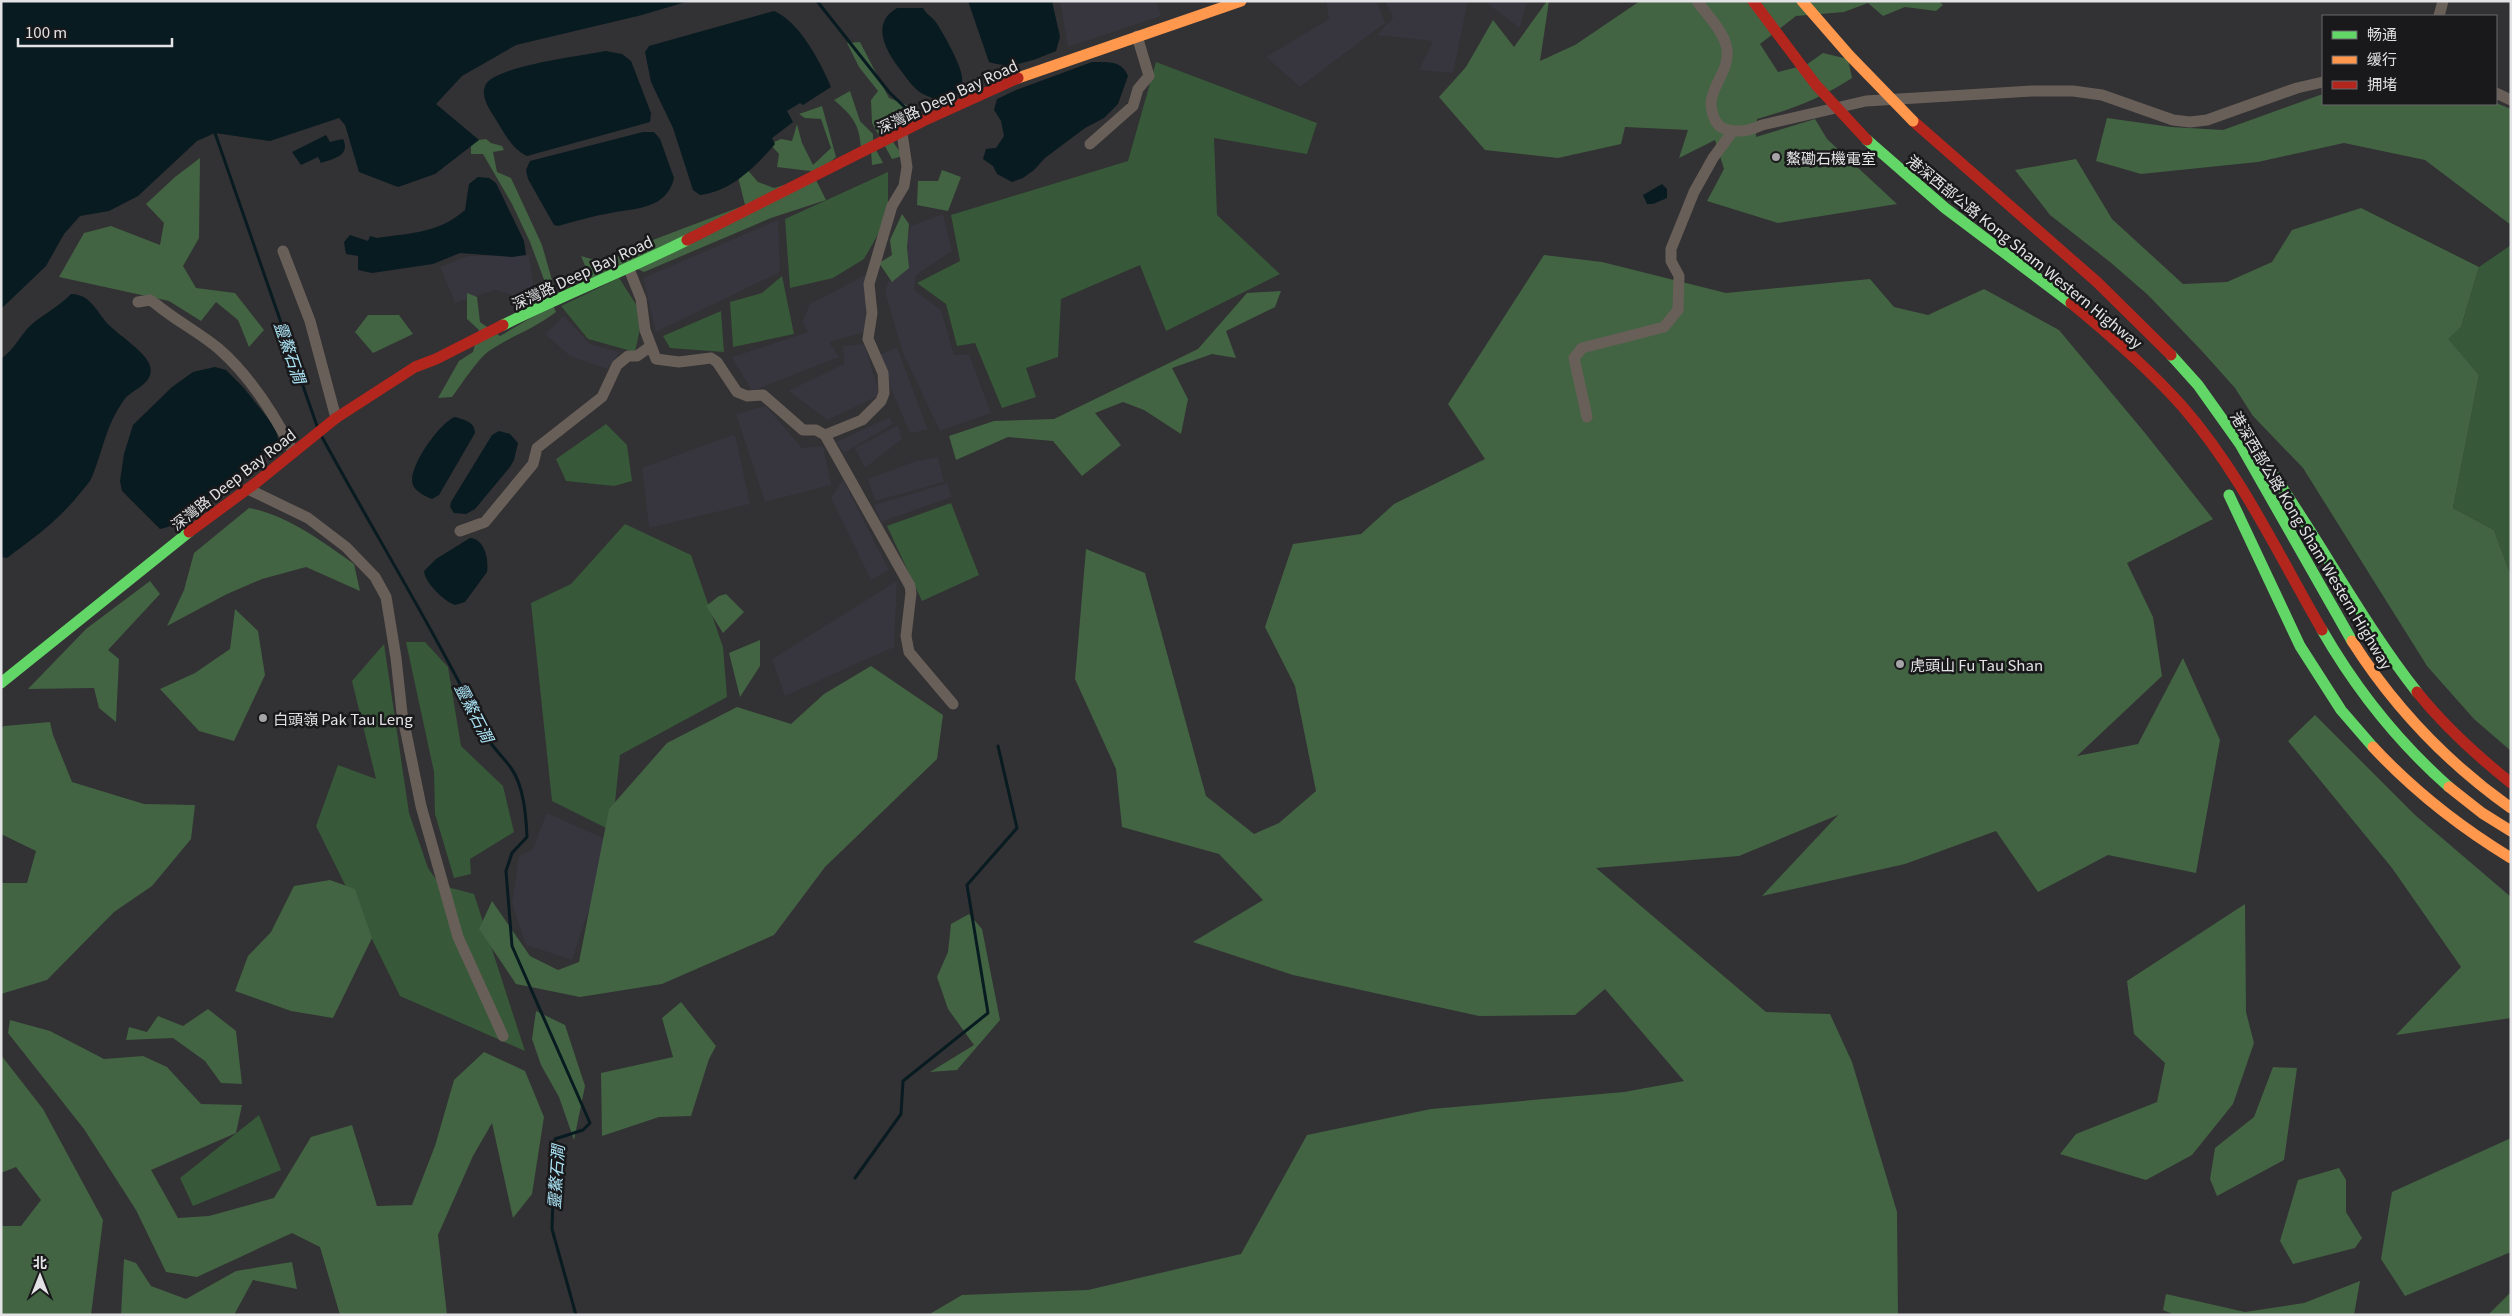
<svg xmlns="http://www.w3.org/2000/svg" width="2512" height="1316" viewBox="0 0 2512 1316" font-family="Georgia,'Noto Sans SC',serif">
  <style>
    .built { fill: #37353e }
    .green { fill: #375839 }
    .forest { fill: #426443 }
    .water { fill: #081b21 }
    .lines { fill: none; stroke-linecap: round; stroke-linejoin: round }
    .stream { stroke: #081b21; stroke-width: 3 }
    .street { stroke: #695f59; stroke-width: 11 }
    .fast { stroke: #63d668; stroke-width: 11 }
    .slow { stroke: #ff974d; stroke-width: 11 }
    .jam { stroke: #b3261e; stroke-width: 11 }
    .slow-bridge { stroke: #ff974d; stroke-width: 11 }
    .jam-bridge { stroke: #b3261e; stroke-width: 11 }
    .poi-dot { fill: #a5a5a7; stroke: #19181a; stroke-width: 2 }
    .labels { text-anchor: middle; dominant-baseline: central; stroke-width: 5; stroke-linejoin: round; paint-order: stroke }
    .street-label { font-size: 15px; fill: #e3e3e5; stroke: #19181a }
    .poi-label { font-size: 15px; fill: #e3e3e5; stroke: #19181a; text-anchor: start }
    .water-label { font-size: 16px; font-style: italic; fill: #abe4f6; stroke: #19181a }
  </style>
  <rect width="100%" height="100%" fill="#323133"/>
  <path class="built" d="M 1060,1 L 1157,1 L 1161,16 L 1068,47 Z
    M 1326,1 L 1377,1 L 1385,23 L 1300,87 L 1266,57 L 1329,19 Z
    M 1385,1 L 1468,1 L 1453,73 L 1419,70 L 1433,41 L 1377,35 L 1393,18 Z
    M 1484,1 L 1527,1 L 1520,28 Z
    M 943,214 L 952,251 L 916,275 L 914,290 L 941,310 L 954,355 L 969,354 L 991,413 L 940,431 L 902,351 L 885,291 L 911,226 Z
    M 778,220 L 780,272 L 656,332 L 643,278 Z
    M 529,255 L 534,287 L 526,299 L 495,290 L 455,303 L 440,267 L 468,256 Z
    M 867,274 L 865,332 L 829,342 L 839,357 L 752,391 L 732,357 L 808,332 L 802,322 L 810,304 Z
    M 564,316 L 590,344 L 620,352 L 607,369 L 570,356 L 545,334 Z
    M 864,344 L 880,395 L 828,420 L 788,391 L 844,364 L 843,346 Z
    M 897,347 L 928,430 L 910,433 L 877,356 Z
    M 766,406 L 802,448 L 823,446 L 831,485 L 765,502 L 736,414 Z
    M 890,417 L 893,424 L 844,453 L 836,442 Z
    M 898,425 L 902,439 L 865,468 L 855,448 Z
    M 735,434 L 750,504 L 649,528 L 642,468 Z
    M 938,457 L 944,482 L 875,501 L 868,479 L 916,461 Z
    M 843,480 L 889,570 L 871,580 L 831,498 Z
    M 947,483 L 952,497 L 881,522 L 874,505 Z
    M 897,581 L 894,647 L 785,696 L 772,659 Z
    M 547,813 L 612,842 L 572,960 L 526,945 L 512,904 L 519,856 L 532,850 Z"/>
  <path class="green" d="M 1156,62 L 1317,123 L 1307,154 L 1214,138 L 1217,215 L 1280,274 L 1166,331 L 1140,265 L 1061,299 L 1058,357 L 1026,368 L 1036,397 L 1002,408 L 975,343 L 957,346 L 946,304 L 917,283 L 960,261 L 951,215 L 1128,161 Z
    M 888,172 L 888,217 L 864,259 L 833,278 L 790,288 L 785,219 Z
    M 2511,245 L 2511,576 L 2494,530 L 2453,508 L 2479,375 L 2447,339 L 2461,327 L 2479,267 Z
    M 782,276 L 794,334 L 733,347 L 730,302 L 762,293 Z
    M 619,278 L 643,315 L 635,352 L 588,339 L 561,306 Z
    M 721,311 L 724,352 L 670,348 L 663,336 Z
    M 606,424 L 627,445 L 632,481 L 614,486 L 566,481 L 556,459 Z
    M 951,503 L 979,575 L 922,601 L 887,526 Z
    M 625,524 L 691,555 L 723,647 L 727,697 L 620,755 L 612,831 L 552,801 L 531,603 L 571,584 Z
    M 406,642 L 425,642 L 448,667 L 461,746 L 503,786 L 514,832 L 470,859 L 471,874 L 454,878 L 435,814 L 434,772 Z
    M 384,644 L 409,813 L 428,868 L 440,885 L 474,894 L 525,1051 L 400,996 L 316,826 L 338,765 L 376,779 L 352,681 Z
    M 259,1115 L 281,1170 L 193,1206 L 180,1178 Z"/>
  <path class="forest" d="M 1547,1 L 1549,1 L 1540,61 L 1575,45 L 1640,1 L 1939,1 L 1943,5 L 1936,11 L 1905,7 L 1883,16 L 1868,3 L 1844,12 L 1796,16 L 1760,44 L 1778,72 L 1806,65 L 1823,53 L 1848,59 L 1852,78 C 1821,98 1793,109 1757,119 L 1756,137 L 1815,119 L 1827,139 L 1897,204 L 1778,223 L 1707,201 L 1724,169 L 1715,140 L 1679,158 L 1688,130 L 1625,127 L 1621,144 L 1558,158 L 1485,150 L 1439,97 L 1466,67 L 1493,20 L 1514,47 Z
    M 860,42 L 889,98 L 916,109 L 920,119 L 891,139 L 903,156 L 892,159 L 872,123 L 871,100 L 878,91 L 859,67 L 847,43 Z
    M 850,91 L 860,121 L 873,134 L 873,144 L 883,163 L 872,165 L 871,150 L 861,150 C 860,125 853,116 834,100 Z
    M 2320,95 L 2323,95 L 2323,104 L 2496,103 L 2511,109 L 2511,225 L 2425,160 L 2344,143 L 2258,162 L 2141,174 L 2096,161 L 2107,118 L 2171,127 L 2223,130 Z
    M 822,106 L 836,157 L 818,172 L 777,167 L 779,154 L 770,144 L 781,139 L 792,141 L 797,124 L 802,143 L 813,165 L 831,148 L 821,119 L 805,118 L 799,114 Z
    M 486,139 L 491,143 L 502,146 L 504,150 L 493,152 L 497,172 L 511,178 L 542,245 L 554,287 L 549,293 L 530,242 L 512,204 L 483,154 L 471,154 L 471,141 Z
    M 200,158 L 199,238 L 183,266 L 196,288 L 235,293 L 264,330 L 249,347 L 238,320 L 216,302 L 201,321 L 169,301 L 59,277 L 84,233 L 111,226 L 160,245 L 164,223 L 146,204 L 175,177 Z
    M 2076,159 L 2112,219 L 2183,284 L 2227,282 L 2272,262 L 2292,230 L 2361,208 L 2479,267 L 2461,327 L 2448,339 L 2479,375 L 2453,508 L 2494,530 L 2511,576 L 2511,751 L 2474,719 L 2427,666 L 2303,468 L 2253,416 L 2235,388 L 2201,350 L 2148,295 L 2110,262 L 2050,215 L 2015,170 Z
    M 744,166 L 758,182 L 774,188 L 814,176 L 826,200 L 771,218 L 644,272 L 627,264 L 571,286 L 586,268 L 581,256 L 605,263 L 637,246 L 745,205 L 737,173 Z
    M 942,170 L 961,177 L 948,211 L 917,205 L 918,181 L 938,181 Z
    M 902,214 L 909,224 L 907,247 L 909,268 L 892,282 L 879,263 L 892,255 L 890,240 Z
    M 1544,255 L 1602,262 L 1726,293 L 1870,279 L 1894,307 L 1928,315 L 1984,289 L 2059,330 L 2145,433 L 2213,519 L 2127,563 L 2153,617 L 2162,676 L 2077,756 L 2138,744 L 2183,658 L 2220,740 L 2196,873 L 2108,855 L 2038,892 L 1996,831 L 1905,864 L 1762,896 L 1838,815 L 1739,856 L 1596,868 L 1766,1012 L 1830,1014 L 1852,1062 L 1897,1212 L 1898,1315 L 928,1315 L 962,1295 L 1088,1290 L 1241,1254 L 1307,1135 L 1431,1109 L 1624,1092 L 1684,1081 L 1605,989 L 1575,1015 L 1479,1016 L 1293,975 L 1193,942 L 1263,900 L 1219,854 L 1122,827 L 1116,769 L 1075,679 L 1086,549 L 1145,573 L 1206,796 L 1254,834 L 1279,823 L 1316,791 L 1295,686 L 1265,627 L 1293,544 L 1361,534 L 1394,504 L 1485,459 L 1448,404 Z
    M 1281,291 L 1275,307 L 1226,331 L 1236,358 L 1212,354 L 1172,368 L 1188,399 L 1181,434 L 1144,410 L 1123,402 L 1095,413 L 1121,445 L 1082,476 L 1053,441 L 1008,437 L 956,460 L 949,436 L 994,421 L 1054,419 L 1198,349 L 1247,293 Z
    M 467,293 L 477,297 L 480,322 L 500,336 L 553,305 L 556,312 C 534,329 511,336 489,351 C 476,361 462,384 452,397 L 438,398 L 459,361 L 473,352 L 479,330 L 467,319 Z
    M 368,315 L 399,315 L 413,334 L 373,353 L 355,332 Z
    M 249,508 C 289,516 321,541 354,564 L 360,591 L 306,567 L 262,579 L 227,594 L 167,626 L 184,590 L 194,553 Z
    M 150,581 L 160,594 L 108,650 L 119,659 L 116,722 L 99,708 L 94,688 L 28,689 L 86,629 Z
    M 726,594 L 744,612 L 723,633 L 706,606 L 719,596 Z
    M 235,609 L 258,631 L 265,675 L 234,741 L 199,731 L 160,689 L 195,673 L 230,649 Z
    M 760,640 L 760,666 L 740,697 L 729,653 Z
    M 871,666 L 943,715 L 937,759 L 825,867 L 774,935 L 662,984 L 580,997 L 516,984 L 479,929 L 492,901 L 530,956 L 558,970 L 579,962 L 609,809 L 667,743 L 737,707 L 791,724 L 824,694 Z
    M 2315,715 L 2415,815 L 2511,897 L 2511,1018 L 2396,1035 L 2461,967 L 2392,868 L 2288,741 Z
    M 50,722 L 53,735 L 72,782 L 144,804 L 195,805 L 191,839 L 152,886 L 114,912 L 47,980 L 1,994 L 1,883 L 27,883 L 36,851 L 1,834 L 1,729 L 4,726 Z
    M 330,880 L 355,889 L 372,938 L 333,1018 L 291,1011 L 235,991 L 248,956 L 271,932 L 294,886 Z
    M 2245,904 L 2246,1012 L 2254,1043 L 2233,1104 L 2192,1155 L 2146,1180 L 2060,1154 L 2076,1134 L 2157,1102 L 2165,1063 L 2134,1034 L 2127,981 Z
    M 969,914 L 982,929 L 1000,1020 L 957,1070 L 930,1072 L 974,1045 L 948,1009 L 937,977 L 948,952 L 951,924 Z
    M 681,1002 L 716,1046 L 709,1059 L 691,1116 L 659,1117 L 602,1136 L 601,1073 L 673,1057 L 662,1018 Z
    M 208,1009 L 236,1031 L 242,1084 L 221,1083 L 205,1061 L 173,1038 L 126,1040 L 129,1027 L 147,1032 L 158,1016 L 183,1026 Z
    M 536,1011 L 565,1025 L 585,1086 L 574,1140 L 559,1097 L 541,1065 L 532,1039 Z
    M 10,1020 L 50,1031 L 104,1059 L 143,1056 L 167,1067 L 201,1104 L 242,1105 L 236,1133 L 151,1170 L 178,1218 L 209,1216 L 274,1198 L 311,1137 L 352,1125 L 377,1206 L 412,1205 L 435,1146 L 454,1080 L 484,1052 L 525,1071 L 544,1117 L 532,1194 L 513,1218 L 492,1123 L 473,1156 L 438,1235 L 447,1315 L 340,1315 L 320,1247 L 292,1233 L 197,1277 L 166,1272 L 136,1210 L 84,1129 L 8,1033 Z
    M 1,1055 L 43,1109 L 103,1220 L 91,1315 L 1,1315 L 1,1226 L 21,1226 L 41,1200 L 16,1167 L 1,1173 Z
    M 2273,1067 L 2297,1068 L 2284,1160 L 2217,1196 L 2210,1179 L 2215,1148 L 2254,1117 Z
    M 2511,1138 L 2511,1252 L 2405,1296 L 2381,1259 L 2392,1192 Z
    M 2339,1168 L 2346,1180 L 2346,1212 L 2362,1238 L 2355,1248 L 2293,1264 L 2280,1241 L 2298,1180 Z
    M 124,1259 L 136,1263 L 151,1286 L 186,1299 L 236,1271 L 292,1262 L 297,1289 L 253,1280 L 234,1315 L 121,1315 Z
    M 2360,1281 L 2354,1315 L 2175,1315 L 2163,1310 L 2166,1294 L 2245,1312 L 2304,1303 Z
    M 2511,1292 L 2511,1315 L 2488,1315 Z"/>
  <path class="water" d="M 1,1 L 689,1 L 642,15 L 516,45 L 462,76 L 436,104 L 479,140 L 435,174 L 398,187 L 359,172 L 345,125 L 339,118 L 270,141 L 215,133 L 197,141 L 138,196 L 109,211 L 80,216 L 64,234 L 46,266 L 1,309 Z
    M 968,1 L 1052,1 L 1060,37 L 1056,51 C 1034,60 1012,70 989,62 Z
    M 897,8 L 923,8 C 926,14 931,16 935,21 C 943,32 958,60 961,72 C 968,100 942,105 923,94 C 915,90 907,79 902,72 C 887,53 869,24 897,8 Z
    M 774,11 C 799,21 821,63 831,87 L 803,105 L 800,103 L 787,111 L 793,122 L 772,138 L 775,144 C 755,167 732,191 700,195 L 693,190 L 673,128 L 651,82 L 645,52 L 649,46 Z
    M 605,51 L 622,54 L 631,61 L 651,113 L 650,122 L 527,156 C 510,148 503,130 493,115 C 488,107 481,96 485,86 C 493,66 582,56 605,51 Z
    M 1092,62 C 1107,62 1122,60 1128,76 L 1118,104 L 1104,118 L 1085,128 L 1045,158 L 1034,170 L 1023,178 L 1012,182 L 997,174 L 993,166 L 983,159 L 986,149 L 996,148 L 1004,136 L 1001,121 L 994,110 L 997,99 L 1016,90 Z
    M 643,132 L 654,132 L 660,139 L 674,178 C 667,209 636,208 611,213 C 593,216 576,221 558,226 L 554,225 L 528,179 L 526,170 L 530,161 Z
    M 326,135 L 330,142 L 343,139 C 351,156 333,159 321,163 L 318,157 L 301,165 L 292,152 Z
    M 478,177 L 489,178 L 496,183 L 524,241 L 526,255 L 512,257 L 460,253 L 433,264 L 372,273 L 358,270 L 358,256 L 346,254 L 344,242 L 350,235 L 368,241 L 370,236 L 377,238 C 411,233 439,233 465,210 L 469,184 Z
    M 1662,184 L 1667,189 L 1667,198 L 1653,204 L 1647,204 L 1643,195 Z
    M 71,294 C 92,294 97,314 110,326 C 120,336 147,353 150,366 C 155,384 132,389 124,400 C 105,427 104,448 92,477 C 90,482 85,487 81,492 C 58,521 36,536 7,558 L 1,557 L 1,359 C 13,350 18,340 27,329 C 39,316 58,308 71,294 Z
    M 215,367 L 226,370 L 243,387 L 275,427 L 280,446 L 262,456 L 179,520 L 168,527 L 160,529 L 122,491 L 120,481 L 124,454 L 133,425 L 172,387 L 193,372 Z
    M 455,417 C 465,420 475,422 475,433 L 439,495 L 432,499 C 426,497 415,491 413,485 C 406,469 441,421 455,417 Z
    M 499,431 L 510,434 L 518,443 L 514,460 L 510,467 L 475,509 L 466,514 L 454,513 L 450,507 L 451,502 L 492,435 Z
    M 470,538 C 485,539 489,560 487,572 L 465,602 L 455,605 C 444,601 425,583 424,571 L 436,559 Z"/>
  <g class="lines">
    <path class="stream" d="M 817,1 L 889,92 L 916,118
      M 215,133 L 317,426
      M 322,437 C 376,536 436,633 486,735 C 492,748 503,756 511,768 C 524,786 526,816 527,837 L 512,853 L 506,871 L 512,946 L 590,1123 L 583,1130 L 555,1139 L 552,1229 L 576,1315
      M 855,1178 L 901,1114 L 903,1081 L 988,1013 L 967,885 L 1017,828 L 998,746"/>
    <path class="street" d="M 1697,1 C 1707,15 1725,32 1727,50 C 1729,68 1716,81 1712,97 C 1709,107 1714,126 1725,129 C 1739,133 1749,131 1762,125 L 1866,101 L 2032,91 L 2073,91 L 2102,95 L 2173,120 L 2190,122 L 2207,120 L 2297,88 L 2323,82
      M 2439,16 L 2443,1
      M 2496,93 L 2511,100
      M 1090,144 L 1133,106 L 1138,89 L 1149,76 L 1137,36
      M 283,251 L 310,321 L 336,418
      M 629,269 L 641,299 L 645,330 L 656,359 L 679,362 L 711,358 L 717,362 L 737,392 L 747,396 L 763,395 L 803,430 L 816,430 L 825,435 L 910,586 L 911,593 L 906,636 L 909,652 L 953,704
      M 138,302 L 150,300 L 156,304 C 176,321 199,332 219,349 C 250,376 274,414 293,451
      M 1587,417 L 1574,358 L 1582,348 L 1664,327 L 1678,310 L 1679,276 L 1671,261 L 1671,249 L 1694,192 L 1713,158 L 1733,131
      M 825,435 L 862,420 L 881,401 L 884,393 L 883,373 L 868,339 L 872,313 L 869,284 L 892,206 L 904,186 L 907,167 L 902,133
      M 248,489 L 308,518 L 346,547 L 375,577 L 386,597 L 396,658 L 402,713 L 421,806 L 458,937 L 503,1036
      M 460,531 L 485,522 L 533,464 L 537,448 L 602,397 L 617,365 L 628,356 L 637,356 L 651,346"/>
    <path class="fast" d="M 1867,140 L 1945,208 L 2071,303
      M 503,325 C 563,295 627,270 687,240
      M 2171,355 L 2198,385 L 2240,444 L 2352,641
      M 2261,457 C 2316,533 2359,618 2417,692
      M 2229,495 L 2300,646 L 2341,710 L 2373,747
      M 2322,630 C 2356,689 2398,742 2449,787
      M 1,683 L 189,532"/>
    <path class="slow" d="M 1018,78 L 1241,1
      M 2352,641 C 2394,707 2446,762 2511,808
      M 2373,747 C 2414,791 2460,827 2511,858
      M 2449,787 L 2482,813 L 2511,831"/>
    <path class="jam" d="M 1913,121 L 2097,282 L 2171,355
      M 687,240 L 923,121 L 1018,78
      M 2071,303 C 2110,335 2148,368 2182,406 C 2240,472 2278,554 2322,630
      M 189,532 L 257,482 L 336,418 L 415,367 L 436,359 L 503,325
      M 2417,692 C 2445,727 2476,755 2511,783"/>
    <path class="slow-bridge" d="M 1802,1 L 1849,55 L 1913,121"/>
    <path class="jam-bridge" d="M 1753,1 L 1816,85 L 1867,140"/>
  </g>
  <g class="poi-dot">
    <circle cx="1776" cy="157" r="5"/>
    <circle cx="1900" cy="664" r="5"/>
    <circle cx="263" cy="718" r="5"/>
  </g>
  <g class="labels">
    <g class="street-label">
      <text transform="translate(947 96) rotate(-25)">深灣路 Deep Bay Road</text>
      <text transform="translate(2025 251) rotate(39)">港深西部公路 Kong Sham Western Highway</text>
      <text transform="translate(582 272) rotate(-25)">深灣路 Deep Bay Road</text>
      <text transform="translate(233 479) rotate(-38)">深灣路 Deep Bay Road</text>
      <text transform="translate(2312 540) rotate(59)">港深西部公路 Kong Sham Western Highway</text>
    </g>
    <g class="poi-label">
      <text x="1786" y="157">鰲磡石機電室</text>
      <text x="1910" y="664">虎頭山 Fu Tau Shan</text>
      <text x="273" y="718">白頭嶺 Pak Tau Leng</text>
    </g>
    <g class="water-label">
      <text transform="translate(291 352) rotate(71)">靈鰲石澗</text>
      <text transform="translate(475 712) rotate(63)">靈鰲石澗</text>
      <text transform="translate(555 1177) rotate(-86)">靈鰲石澗</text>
    </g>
  </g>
  <rect width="2512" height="1316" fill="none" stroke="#e3e3e5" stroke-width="5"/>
  <rect x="2322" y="15" width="175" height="90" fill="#19181a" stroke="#6a696b"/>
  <rect x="2332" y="31" width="25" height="8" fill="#63d668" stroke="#6a696b"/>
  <text x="2367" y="40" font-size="15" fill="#e3e3e5">畅通</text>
  <rect x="2332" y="56" width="25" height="8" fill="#ff974d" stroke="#6a696b"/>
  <text x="2367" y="65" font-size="15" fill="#e3e3e5">缓行</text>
  <rect x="2332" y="81" width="25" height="8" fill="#b3261e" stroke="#6a696b"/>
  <text x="2367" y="90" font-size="15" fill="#e3e3e5">拥堵</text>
  <g transform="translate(40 1276)" stroke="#19181a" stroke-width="4" paint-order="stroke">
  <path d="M0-4L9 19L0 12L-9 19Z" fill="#e3e3e5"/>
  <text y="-8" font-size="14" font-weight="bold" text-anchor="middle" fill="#e3e3e5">北</text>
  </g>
  <path d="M18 38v8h154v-8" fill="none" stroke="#e3e3e5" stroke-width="2.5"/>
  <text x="25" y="38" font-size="15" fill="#e3e3e5" stroke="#19181a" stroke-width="4" paint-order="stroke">100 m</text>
</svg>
